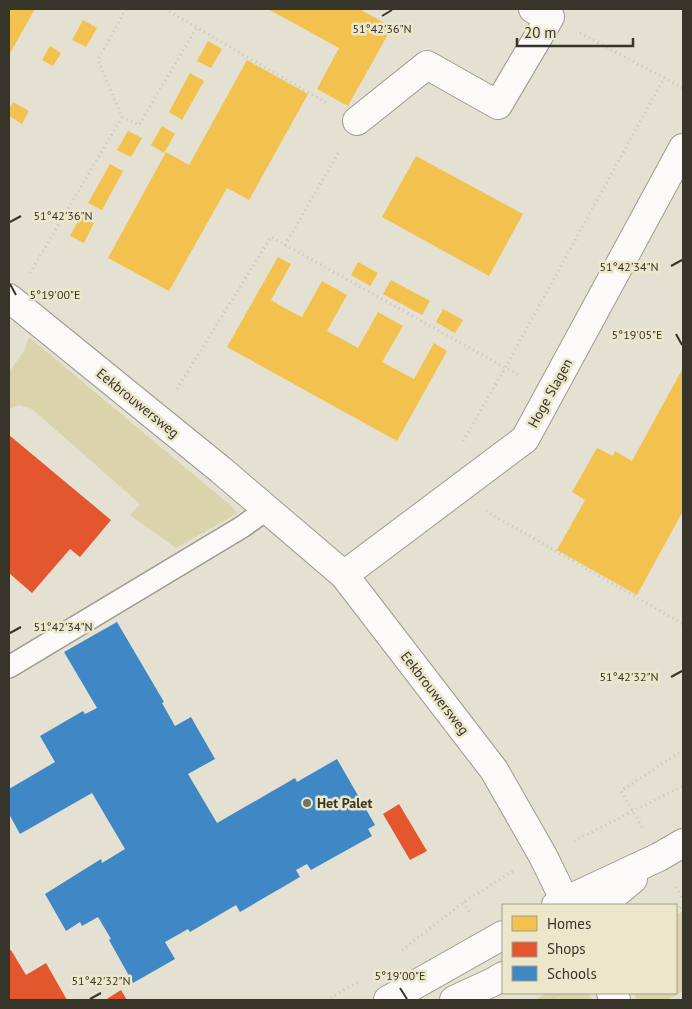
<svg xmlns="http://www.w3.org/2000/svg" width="692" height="1009" viewBox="0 0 692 1009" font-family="'PT Sans',sans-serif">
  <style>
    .green { fill: #dbd3ac }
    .homes { fill: #f2c14e }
    .shops { fill: #e4572e }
    .schools { fill: #3f88c5 }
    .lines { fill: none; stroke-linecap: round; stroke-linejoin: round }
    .service-casing { stroke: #9d9b8f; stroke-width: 24 }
    .minor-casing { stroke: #9d9b8f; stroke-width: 30 }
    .tertiary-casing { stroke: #9d9b8f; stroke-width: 30 }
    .path { stroke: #c7c4c0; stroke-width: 3; stroke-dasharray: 1 4; stroke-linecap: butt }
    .service { stroke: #fbfaf8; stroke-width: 21 }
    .minor { stroke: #fbfaf8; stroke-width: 28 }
    .tertiary { stroke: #fbfaf8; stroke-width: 28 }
    .ticks { fill: none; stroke: #37342a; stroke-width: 2 }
    .poi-dot { fill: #747165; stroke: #ece6ca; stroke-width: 2 }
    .labels { text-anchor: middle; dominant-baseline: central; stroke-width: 5; stroke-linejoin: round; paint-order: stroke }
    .street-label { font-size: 14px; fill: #37342a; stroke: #ece6ca }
    .poi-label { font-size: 14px; font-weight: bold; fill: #37342a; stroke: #ece6ca; text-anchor: start }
    .ticks-label { font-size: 12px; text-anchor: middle; fill: #37342a; stroke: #ece6ca; stroke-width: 5; stroke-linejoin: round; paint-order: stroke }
  </style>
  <rect width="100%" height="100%" fill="#e4e1d2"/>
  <path class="green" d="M 29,337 L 230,505 L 238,513 L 176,548 L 130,515 L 140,504 L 32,409 L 19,405 L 9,409 L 9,372 L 24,351 Z
    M 683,911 L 683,991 L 667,1000 L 637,1000 L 634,993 L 676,993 L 676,915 Z
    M 547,993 L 587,993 L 593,1000 L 534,1000 Z"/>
  <path class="homes" d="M 9,9 L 35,9 L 9,55 Z
    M 268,9 L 362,9 L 361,10 L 392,27 L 348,106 L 317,89 L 339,48 Z
    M 83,20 L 97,28 L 86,47 L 72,40 Z
    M 208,41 L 222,49 L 211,68 L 197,61 Z
    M 50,46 L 61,53 L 53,66 L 42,60 Z
    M 247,60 L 308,94 L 249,200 L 227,188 L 169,291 L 108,258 L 166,152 L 189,165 Z
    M 190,73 L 204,81 L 182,120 L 169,112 Z
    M 13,102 L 29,111 L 22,124 L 9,116 L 9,110 Z
    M 162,126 L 175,134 L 164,153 L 151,145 Z
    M 128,131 L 142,138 L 131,157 L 117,150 Z
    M 416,156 L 523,214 L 489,276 L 382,217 Z
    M 110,164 L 123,171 L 102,210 L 88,203 Z
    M 81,216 L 94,223 L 84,243 L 70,236 Z
    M 278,257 L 291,264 L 271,300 L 286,309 L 302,317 L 322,281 L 347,295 L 327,331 L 358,348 L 378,312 L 403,326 L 382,362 L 414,379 L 434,343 L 447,351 L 397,441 L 227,347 Z
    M 358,262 L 378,273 L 370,286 L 351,275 Z
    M 391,280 L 430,301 L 422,315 L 383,294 Z
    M 443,309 L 463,320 L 455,333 L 436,322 Z
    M 683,368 L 683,511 L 637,595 L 557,550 L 585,500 L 572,492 L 597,448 L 613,456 L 615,451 L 632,461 Z"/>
  <path class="shops" d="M 9,435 L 111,520 L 80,557 L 70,549 L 32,593 L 9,573 Z
    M 399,804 L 427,851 L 410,860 L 383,814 Z
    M 11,950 L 26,975 L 46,963 L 67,1000 L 9,1000 L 9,951 Z
    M 121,990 L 127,1000 L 105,1000 Z"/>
  <path class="schools" d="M 117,622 L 164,702 L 162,703 L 175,726 L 191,717 L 215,759 L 188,774 L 217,823 L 295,778 L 297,782 L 337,759 L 375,825 L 368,829 L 372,836 L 311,870 L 307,864 L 296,870 L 300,877 L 240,912 L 236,905 L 190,932 L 188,929 L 165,942 L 175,959 L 133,983 L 109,940 L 111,939 L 98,917 L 82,926 L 80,922 L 66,931 L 45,894 L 101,859 L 102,863 L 125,849 L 92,793 L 20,834 L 9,814 L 9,789 L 55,762 L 40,736 L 83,711 L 85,714 L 97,708 L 64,652 Z"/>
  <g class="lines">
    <g class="service-casing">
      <path id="service" d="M 9,667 L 242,527 L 267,509"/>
    </g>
    <g class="minor-casing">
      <path id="minor" d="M 357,121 L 427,65 L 498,105 L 550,17 L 533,9
        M 9,298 L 221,470 L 344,575 L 494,770 L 543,856 L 567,905
        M 344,575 L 525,439 L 683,148
        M 611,993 L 616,1000"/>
    </g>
    <g class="tertiary-casing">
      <path id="tertiary" d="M 556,905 L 659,857 L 683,843
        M 602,905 L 633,879
        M 388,1000 L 503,935
        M 454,1000 L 493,982 L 503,976"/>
    </g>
    <path class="path" d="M 165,9 L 328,104
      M 580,33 L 683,88
      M 122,117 L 139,125 L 197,27
      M 285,245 L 340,150
      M 30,273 L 122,117 L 98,60 L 126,9
      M 177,389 L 271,237 L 520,376
      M 463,441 L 505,368 L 664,78
      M 486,511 L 683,624
      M 642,827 L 621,791 L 683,750
      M 574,841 L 683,786
      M 676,887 L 683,899
      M 464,902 L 470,913
      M 676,911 L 683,905
      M 402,950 L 464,902 L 513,871
      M 326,1000 L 358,982
      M 549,1000 L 560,993"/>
    <use href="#service" class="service"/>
    <use href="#minor" class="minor"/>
    <use href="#tertiary" class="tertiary"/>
  </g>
  <path class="ticks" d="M 382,16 L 392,10M 10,222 L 21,216M 671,266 L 682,260M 10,284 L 16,295M 676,334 L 682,345M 10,633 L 21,627M 671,677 L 682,671M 400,988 L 407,999M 90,999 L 101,993"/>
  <circle class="poi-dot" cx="307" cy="803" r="5"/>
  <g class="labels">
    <g class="street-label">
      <text transform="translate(550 393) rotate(-61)">Hoge Slagen</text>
      <text transform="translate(138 403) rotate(39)">Eekbrouwersweg</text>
      <text transform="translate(435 693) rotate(52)">Eekbrouwersweg</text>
    </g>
    <g class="poi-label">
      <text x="317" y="803">Het Palet</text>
    </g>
  </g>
  <g class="ticks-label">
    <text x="382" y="33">51°42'36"N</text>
    <text x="63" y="220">51°42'36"N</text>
    <text x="629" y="271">51°42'34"N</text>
    <text x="55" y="299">5°19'00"E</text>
    <text x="637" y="339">5°19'05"E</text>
    <text x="63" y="631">51°42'34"N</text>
    <text x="629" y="681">51°42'32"N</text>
    <text x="400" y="980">5°19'00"E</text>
    <text x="101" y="985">51°42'32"N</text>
  </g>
  <rect width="692" height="1009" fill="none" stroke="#37342a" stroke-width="20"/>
  <rect x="502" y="904" width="175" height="90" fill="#ece6ca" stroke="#a49f8a"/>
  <rect x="512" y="916" width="25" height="15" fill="#f2c14e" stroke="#a49f8a"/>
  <text x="547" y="929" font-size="15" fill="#37342a">Homes</text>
  <rect x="512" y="942" width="25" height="15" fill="#e4572e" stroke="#a49f8a"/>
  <text x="547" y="954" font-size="15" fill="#37342a">Shops</text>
  <rect x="512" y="966" width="25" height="15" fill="#3f88c5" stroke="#a49f8a"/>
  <text x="547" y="979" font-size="15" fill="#37342a">Schools</text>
  <path d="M517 38v8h116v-8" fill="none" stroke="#37342a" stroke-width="2.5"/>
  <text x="524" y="38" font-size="15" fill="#37342a" stroke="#ece6ca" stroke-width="4" paint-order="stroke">20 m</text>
</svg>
